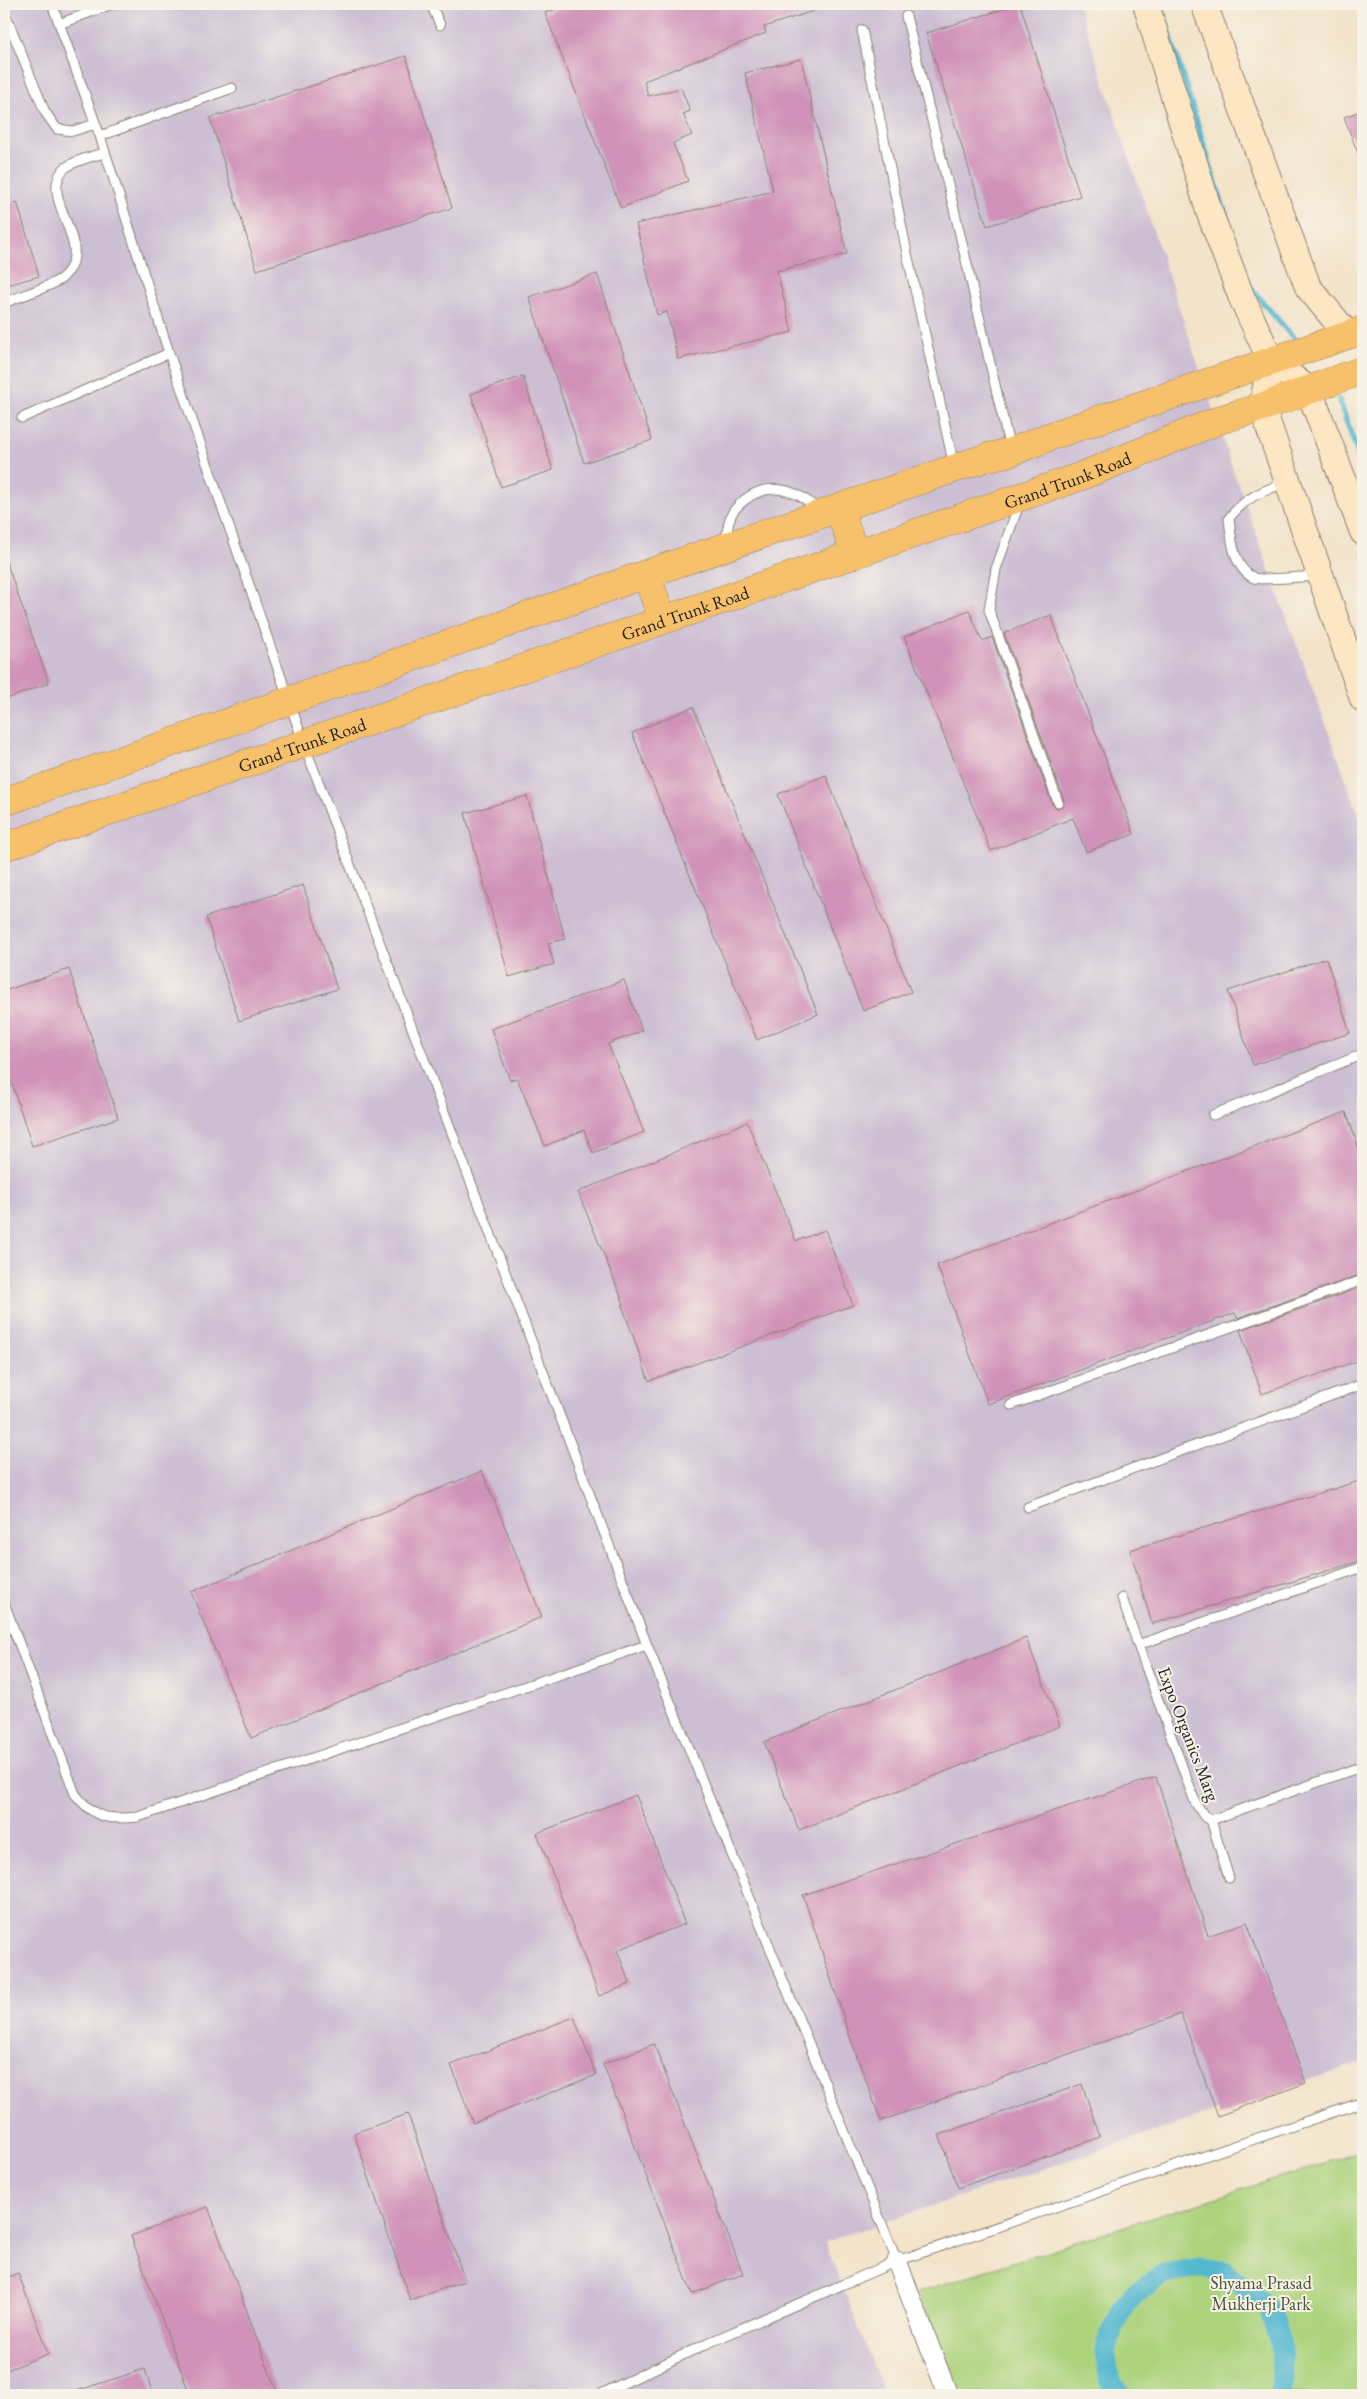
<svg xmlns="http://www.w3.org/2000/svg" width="1367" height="2399" viewBox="0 0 1367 2399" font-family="'EB Garamond',serif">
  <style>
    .industrial { fill: #ccbed3 }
    .green { fill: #add37d; stroke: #64784c }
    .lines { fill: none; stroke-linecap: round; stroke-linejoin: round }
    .stream { stroke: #52b7d0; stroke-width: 6 }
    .canal { stroke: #52b7d0; stroke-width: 21 }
    .building { fill: #d092b8 }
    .lane-casing { stroke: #888072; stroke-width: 11 }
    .street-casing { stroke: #888072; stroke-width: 21 }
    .secondary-casing { stroke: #888072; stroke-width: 28 }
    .highway-casing { stroke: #888072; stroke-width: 29 }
    .path { stroke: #888072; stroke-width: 3; stroke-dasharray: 1 4; stroke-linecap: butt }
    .lane { stroke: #fff; stroke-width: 9 }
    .street { stroke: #fff; stroke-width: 19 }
    .secondary { stroke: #fce6c4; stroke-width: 26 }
    .highway { stroke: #f7c06b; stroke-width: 28 }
    .labels { text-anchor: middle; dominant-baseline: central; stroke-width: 4; stroke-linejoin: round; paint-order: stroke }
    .street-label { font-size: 18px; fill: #1c1c1c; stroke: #f7f3e8 }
    .park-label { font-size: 18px; fill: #485339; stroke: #f7f3e8 }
  </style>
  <rect width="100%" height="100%" fill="#f7f3e8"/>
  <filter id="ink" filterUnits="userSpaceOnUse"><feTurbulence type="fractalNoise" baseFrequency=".02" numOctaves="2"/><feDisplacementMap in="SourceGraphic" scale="10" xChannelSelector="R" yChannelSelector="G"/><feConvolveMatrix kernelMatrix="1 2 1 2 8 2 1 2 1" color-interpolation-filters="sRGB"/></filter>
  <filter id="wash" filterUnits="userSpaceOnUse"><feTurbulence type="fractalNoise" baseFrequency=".0096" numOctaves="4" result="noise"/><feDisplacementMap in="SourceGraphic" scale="20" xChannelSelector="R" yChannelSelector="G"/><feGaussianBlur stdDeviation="1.12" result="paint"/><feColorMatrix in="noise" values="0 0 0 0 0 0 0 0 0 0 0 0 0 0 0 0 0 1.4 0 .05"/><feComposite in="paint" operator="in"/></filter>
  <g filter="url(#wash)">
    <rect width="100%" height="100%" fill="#f3e3c9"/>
    <path class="industrial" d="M 4,4 L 1078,4 L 1234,473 L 1363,826 L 1363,2062 L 825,2242 L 885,2395 L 4,2395 Z"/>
    <path class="green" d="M 1363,2151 L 1363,2395 L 959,2395 L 918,2292 Z"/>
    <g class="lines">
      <path class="stream" d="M 1160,4 L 1233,239
        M 1248,285 L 1296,341
        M 1339,400 L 1363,467"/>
      <path class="canal" d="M 1119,2395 L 1110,2382 L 1105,2352 L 1114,2323 L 1131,2296 L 1164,2274 L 1200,2268 L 1226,2272 L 1269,2309 L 1281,2345 L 1282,2380 L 1279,2395"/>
    </g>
    <g id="blocks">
      <path class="building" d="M 569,4 L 825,4 L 826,7 L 764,27 L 766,33 L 644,81 L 648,96 L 681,88 L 690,111 L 683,114 L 692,135 L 673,143 L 688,181 L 621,208 L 545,13 Z
        M 1020,4 L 1080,196 L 987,226 L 926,33 Z
        M 406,56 L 452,208 L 257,270 L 210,118 Z
        M 801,59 L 847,254 L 777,271 L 792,332 L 678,359 L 667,312 L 657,315 L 636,224 L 773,191 L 745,73 Z
        M 1363,110 L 1363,164 L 1362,164 L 1344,117 Z
        M 17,202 L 39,276 L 4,286 L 4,206 Z
        M 597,274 L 652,440 L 584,463 L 529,297 Z
        M 523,376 L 553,470 L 501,487 L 471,394 Z
        M 4,561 L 6,561 L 49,683 L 4,700 Z
        M 969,610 L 982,641 L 992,637 L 1052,804 L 1057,808 L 1063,806 L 1064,800 L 1004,633 L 1051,615 L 1134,834 L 1086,852 L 1073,818 L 991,851 L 904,637 Z
        M 693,707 L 818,1014 L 757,1040 L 632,733 Z
        M 826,775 L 911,992 L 863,1011 L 778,794 Z
        M 527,796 L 565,939 L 548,943 L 554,964 L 509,977 L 465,813 Z
        M 303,885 L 337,989 L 239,1021 L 206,917 Z
        M 1326,958 L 1350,1033 L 1253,1065 L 1228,991 Z
        M 69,969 L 118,1118 L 32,1146 L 4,1059 L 4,991 Z
        M 624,980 L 642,1031 L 608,1044 L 644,1132 L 593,1153 L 584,1130 L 545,1146 L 517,1078 L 510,1080 L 491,1029 Z
        M 1346,1112 L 1363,1160 L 1363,1274 L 1237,1318 L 1235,1313 L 988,1404 L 937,1265 Z
        M 747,1122 L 796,1241 L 825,1230 L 853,1305 L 649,1381 L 622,1305 L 624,1304 L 578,1192 Z
        M 1363,1287 L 1363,1359 L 1262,1394 L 1240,1330 Z
        M 482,1471 L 542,1617 L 251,1738 L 191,1592 Z
        M 1363,1480 L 1363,1560 L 1152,1624 L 1130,1550 Z
        M 1026,1638 L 1060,1726 L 799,1830 L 764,1742 Z
        M 1156,1777 L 1208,1936 L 1247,1922 L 1306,2083 L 1218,2116 L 1181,2014 L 881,2121 L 851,2040 L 803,1895 Z
        M 636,1795 L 685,1924 L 617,1950 L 630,1984 L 599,1996 L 537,1833 Z
        M 574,2017 L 596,2075 L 473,2123 L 451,2065 Z
        M 654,2044 L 743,2274 L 692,2294 L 603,2064 Z
        M 1082,2084 L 1100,2137 L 958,2188 L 939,2135 Z
        M 408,2114 L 465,2281 L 410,2300 L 354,2133 Z
        M 208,2207 L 278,2395 L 190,2395 L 131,2236 Z
        M 18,2273 L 48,2354 L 4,2371 L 4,2279 Z
        M 145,2369 L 153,2395 L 74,2395 L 73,2392 Z"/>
    </g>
  </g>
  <g filter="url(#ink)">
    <use href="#blocks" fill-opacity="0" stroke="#888072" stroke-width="1"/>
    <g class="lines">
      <g class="lane-casing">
        <path id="lane" d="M 52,4 L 100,136 L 169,353 L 304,744 L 647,1645 L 897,2261
          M 431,4 L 440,25
          M 4,11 L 45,112 L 57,129 L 73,131 L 95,124
          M 906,16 L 955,213 L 1010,449
          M 59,24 L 112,4
          M 862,30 L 907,253 L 954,466
          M 100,136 L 232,88
          M 4,303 C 17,297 54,286 63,277 C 98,246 38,200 63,170 C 70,162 95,155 105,153
          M 22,418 L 169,353
          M 1285,483 C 1260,492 1246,497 1229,518 C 1231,537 1233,569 1254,578 C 1263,581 1305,576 1317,576
          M 1019,504 L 996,569 L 989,610 L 1058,802
          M 726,543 C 727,532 728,515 737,507 C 762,480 794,486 818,510
          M 1213,1115 L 1363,1054
          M 1011,1405 L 1363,1280
          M 1028,1507 L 1363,1384
          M 1363,1567 L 1138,1645 L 1195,1802 L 1204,1816 L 1211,1820 L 1363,1766
          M 1122,1598 L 1138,1645
          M 4,1603 L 75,1794 C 95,1819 107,1820 138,1817 L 647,1645
          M 1211,1820 L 1229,1878
          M 599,2395 L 708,2343 L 897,2261 L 1363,2102"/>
      </g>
      <g class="street-casing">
        <path id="street" d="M 897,2261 L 948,2395"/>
      </g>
      <g class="secondary-casing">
        <path id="secondary" d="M 1146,4 L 1209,211 L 1241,296 L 1271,361 L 1309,390 L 1363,532
          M 1204,4 L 1308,287 L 1348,335
          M 1271,361 L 1262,407 L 1363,699"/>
      </g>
      <g class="highway-casing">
        <g id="highway">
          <path d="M 839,508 L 855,554"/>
          <path d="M 646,574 L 663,620"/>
          <path d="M 4,802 L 646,574 L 988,457 L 1011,452 L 1051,436 L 1363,330"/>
          <path id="s1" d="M 4,847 L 1079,477 L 1222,419 L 1262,407 L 1363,370"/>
        </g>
      </g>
      <path class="path" d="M 1359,553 L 1363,566"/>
      <use href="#lane" class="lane"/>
      <use href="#street" class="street"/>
      <use href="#secondary" class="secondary"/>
      <use href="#highway" class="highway"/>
    </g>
  </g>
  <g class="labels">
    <g class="street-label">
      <text stroke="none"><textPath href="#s1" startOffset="1125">Grand Trunk Road</textPath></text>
      <text stroke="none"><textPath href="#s1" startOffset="720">Grand Trunk Road</textPath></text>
      <text stroke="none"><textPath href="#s1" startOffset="315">Grand Trunk Road</textPath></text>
      <text transform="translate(1189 1734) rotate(69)">Expo Organics Marg</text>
    </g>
    <g class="park-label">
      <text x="1261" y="2282">Shyama Prasad<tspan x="1261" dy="21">Mukherji Park</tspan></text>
    </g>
  </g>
  <rect width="1367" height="2399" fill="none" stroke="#f7f3e8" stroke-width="20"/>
</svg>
